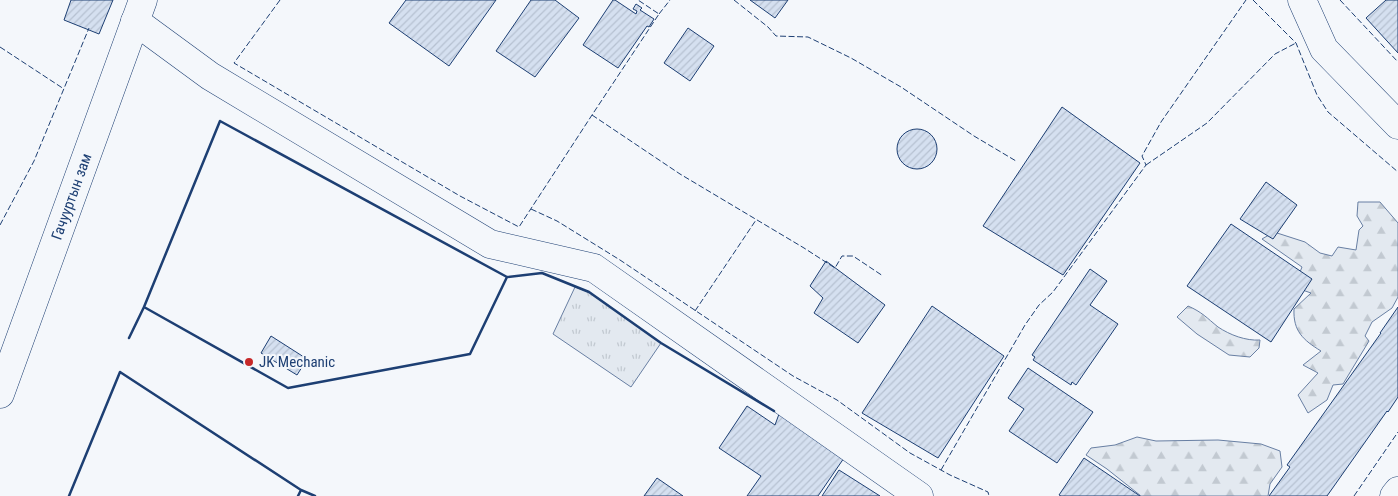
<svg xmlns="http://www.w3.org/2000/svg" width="1398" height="496" viewBox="0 0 1398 496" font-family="'Roboto Condensed',sans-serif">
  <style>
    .grass { fill: url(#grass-tufts); stroke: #687fa3 }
    .forest { fill: url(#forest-firs); stroke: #687fa3 }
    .building { fill: url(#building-hatch); stroke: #1d3f73 }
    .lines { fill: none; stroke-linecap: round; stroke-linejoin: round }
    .minor-casing { stroke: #1d3f73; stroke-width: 29 }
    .major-casing { stroke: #1d3f73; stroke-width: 29 }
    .minor { stroke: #f4f7fb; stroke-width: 28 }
    .major { stroke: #f4f7fb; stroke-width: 28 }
    .fence { stroke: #1d3f73; stroke-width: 1; stroke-dasharray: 6 2.5; stroke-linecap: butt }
    .wall { stroke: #1d3f73; stroke-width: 2.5 }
    .poi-dot { fill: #c62828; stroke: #f4f7fb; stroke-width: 2 }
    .labels { text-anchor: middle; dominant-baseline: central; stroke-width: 4; stroke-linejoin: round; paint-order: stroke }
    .street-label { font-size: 15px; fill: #1d3f73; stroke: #f4f7fb }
    .poi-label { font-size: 15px; fill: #1d3f73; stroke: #f4f7fb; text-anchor: start }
  </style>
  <defs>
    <pattern id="grass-tufts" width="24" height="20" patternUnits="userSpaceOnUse" patternTransform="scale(1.25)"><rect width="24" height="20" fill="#e3e9f0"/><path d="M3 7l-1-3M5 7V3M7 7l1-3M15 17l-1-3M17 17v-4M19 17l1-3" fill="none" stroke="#c2c9d1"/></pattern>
    <pattern id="forest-firs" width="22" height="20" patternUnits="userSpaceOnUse" patternTransform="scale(1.25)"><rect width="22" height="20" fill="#e3e9f0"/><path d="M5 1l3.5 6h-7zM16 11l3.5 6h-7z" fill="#c2c9d1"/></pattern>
    <pattern id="building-hatch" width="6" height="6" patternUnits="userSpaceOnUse" patternTransform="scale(1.25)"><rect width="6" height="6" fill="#d5e0f0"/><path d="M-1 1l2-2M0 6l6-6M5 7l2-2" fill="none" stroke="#b6c1d1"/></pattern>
  </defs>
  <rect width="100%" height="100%" fill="#f4f7fb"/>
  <path class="grass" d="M 575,287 L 589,292 L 661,343 L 631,387 L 553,334 Z"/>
  <path class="forest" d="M 1358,202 L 1380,202 L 1398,223 L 1398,297 L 1392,308 L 1372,322 L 1365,336 L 1369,341 L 1343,384 L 1333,385 L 1327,400 L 1308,413 L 1298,395 L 1318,373 L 1303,365 L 1321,351 C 1303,340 1293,331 1294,309 L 1311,293 L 1294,287 L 1302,267 L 1262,239 L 1274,232 L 1305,242 L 1320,253 L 1332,256 L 1338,247 L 1356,250 L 1359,230 L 1363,226 L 1357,216 Z
    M 1188,306 C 1202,312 1207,318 1218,327 C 1230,335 1246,341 1260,340 L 1259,348 L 1250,357 L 1229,355 L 1197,334 L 1177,317 Z
    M 1137,437 L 1156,441 L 1218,440 L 1261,444 L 1280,451 L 1282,467 L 1270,484 L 1268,496 L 1141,496 L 1107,469 L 1086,455 L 1091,448 L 1115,445 Z"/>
  <path class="building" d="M 71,0 L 113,0 L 99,34 L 64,20 Z
    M 406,0 L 496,0 L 449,66 L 389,23 Z
    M 531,0 L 555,0 L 579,18 L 535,77 L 496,51 Z
    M 613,0 L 615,0 L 636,14 L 637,11 L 633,9 L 636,4 L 642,8 L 640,10 L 654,19 L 649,27 L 647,26 L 618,68 L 583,45 Z
    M 750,0 L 788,0 L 775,18 Z
    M 1386,0 L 1398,0 L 1398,53 L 1366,18 Z
    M 688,28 L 714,46 L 690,81 L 664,63 Z
    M 1062,107 L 1140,163 L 1063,275 L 983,226 Z
    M897 149a20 20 0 1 1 40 0a20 20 0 1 1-40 0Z
    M 1266,182 L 1297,205 L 1273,239 L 1240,219 Z
    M 1231,224 L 1312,279 L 1271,342 L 1187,286 Z
    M 826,261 L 885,305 L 858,343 L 814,313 L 823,298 L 810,286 Z
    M 1090,269 L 1107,281 L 1090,305 L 1118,324 L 1076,385 L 1072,382 L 1071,385 L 1033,360 L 1035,357 L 1032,355 Z
    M 932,306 L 1004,356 L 938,458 L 862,413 Z
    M 1398,307 L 1398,397 L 1388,412 L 1387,411 L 1327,496 L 1269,496 L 1290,467 L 1287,465 L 1381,333 L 1380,333 Z
    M 271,336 L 307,359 L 297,375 L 261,353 Z
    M 1028,368 L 1093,412 L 1057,463 L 1009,431 L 1024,409 L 1008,398 Z
    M 747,406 L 775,425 L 779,414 L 844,458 L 818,496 L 747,496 L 761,476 L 719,448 Z
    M 1084,458 L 1140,496 L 1061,496 L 1059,495 Z
    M 839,470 L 880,496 L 822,496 Z
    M 657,478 L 683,496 L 644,496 Z"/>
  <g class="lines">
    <g class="minor-casing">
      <path id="minor" d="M 1302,0 L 1324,49 L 1398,125
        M 135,21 L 210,76 L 490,244 L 594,268 L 919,496
        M 1394,496 L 1398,491"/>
    </g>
    <g class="major-casing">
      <g id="major">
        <path id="s1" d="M 0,394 L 143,0"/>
      </g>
    </g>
    <use href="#minor" class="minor"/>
    <use href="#major" class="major"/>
    <path class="fence" d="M 280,0 L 234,63 L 460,196 L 519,227 L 592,115 L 659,14 L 638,0
      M 734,0 L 768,27 L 776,36 L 808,37 L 851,58 L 901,87 L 974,136 L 1016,161
      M 1253,0 L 1296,43 L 1317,95 L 1328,112 L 1398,172
      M 1340,0 L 1398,62
      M 659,14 L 670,0
      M 0,47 L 64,89
      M 592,115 L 680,174 L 804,248 L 835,268 L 842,256 L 853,256 L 883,276
      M 1146,165 L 1207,123 L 1275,54 L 1296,43
      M 531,209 L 557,221 L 620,260 L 793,376 L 837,400 L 910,453 L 950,475 L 988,492 L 989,496
      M 0,225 L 34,161 L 89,28
      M 695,311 L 756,220
      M 941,470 L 1025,325 L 1039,305 L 1053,292 L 1146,165 L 1142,156 L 1161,122 L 1246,0
      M 1354,496 L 1398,432"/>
    <path class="wall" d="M 507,277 L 470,354 L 288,388 L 144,307 L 220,121 L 507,277 L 542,273 L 589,292 L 661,343 L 774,411
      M 129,338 L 144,307
      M 69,496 L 120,372 L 301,490 L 315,496
      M 298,496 L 301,490"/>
  </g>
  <circle class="poi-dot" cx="249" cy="362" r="5"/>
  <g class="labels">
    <g class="street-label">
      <text stroke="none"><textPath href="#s1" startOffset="210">Гачууртын зам</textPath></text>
    </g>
    <g class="poi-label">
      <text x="259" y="362">JK Mechanic</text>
    </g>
  </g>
</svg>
